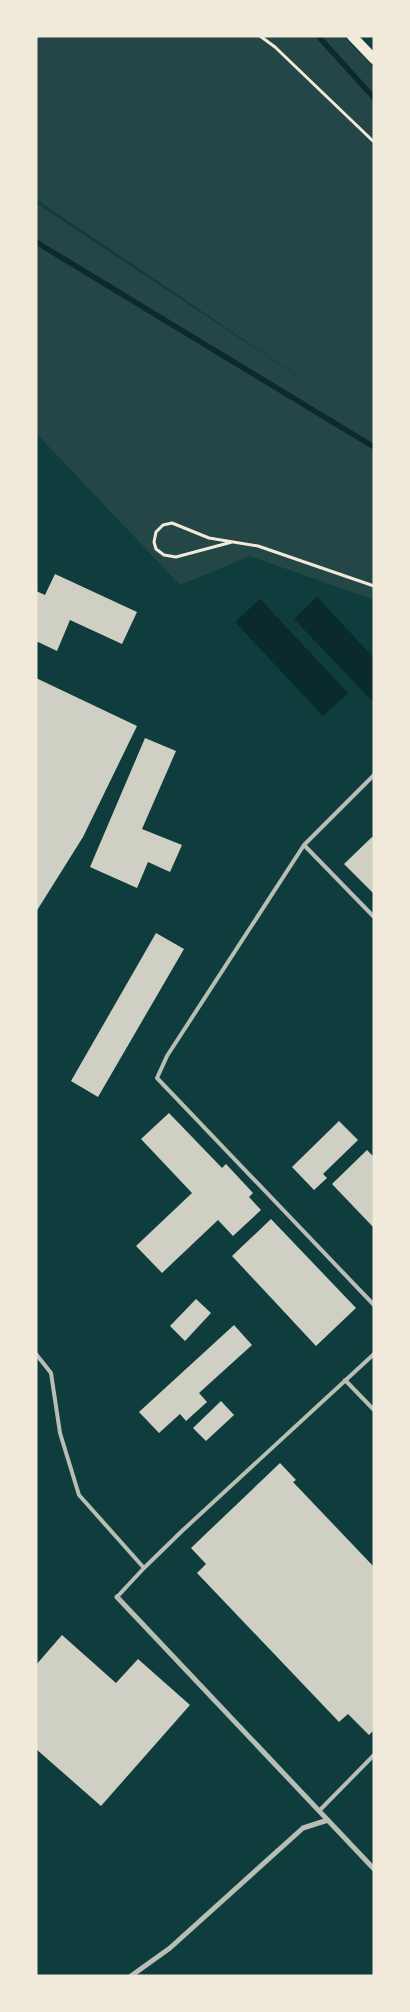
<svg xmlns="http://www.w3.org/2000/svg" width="410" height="2012" viewBox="0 0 410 2012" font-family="Poppins,sans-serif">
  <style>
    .green { fill: #244646 }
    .water { fill: #0a2a2b }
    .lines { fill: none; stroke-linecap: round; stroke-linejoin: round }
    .stream { stroke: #0a2a2b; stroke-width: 5.5 }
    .building { fill: #cfcfc3 }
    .path { stroke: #f1e9da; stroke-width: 3 }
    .service { stroke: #b8beb3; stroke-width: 4 }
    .minor { stroke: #b8beb3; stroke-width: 5 }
    .secondary { stroke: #f1e9da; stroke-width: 10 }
  </style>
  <rect width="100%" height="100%" fill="#0f3d3e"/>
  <path class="green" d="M 36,36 L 343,36 L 374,68 L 374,600 L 250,556 L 180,585 L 36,433 L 36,203 L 349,411 L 36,199 Z"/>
  <path class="water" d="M 317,597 L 374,658 L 374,703 L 294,619 Z
    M 260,599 L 348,693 L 323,716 L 235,622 Z"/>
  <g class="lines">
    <path class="stream" d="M 318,36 L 374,98
      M 36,242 L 374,447"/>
  </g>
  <path class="building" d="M 55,574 L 137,612 L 122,644 L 70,620 L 57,651 L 36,641 L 36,591 L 45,595 Z
    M 36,678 L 137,726 L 83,837 L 36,912 Z
    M 145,738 L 176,751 L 142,829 L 182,845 L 170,872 L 148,862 L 137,888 L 90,867 Z
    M 372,837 L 374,839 L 374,894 L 344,864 Z
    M 156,933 L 184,949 L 98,1097 L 71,1081 Z
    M 169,1113 L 222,1168 L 226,1164 L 253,1193 L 249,1197 L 261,1210 L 233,1236 L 218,1220 L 162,1273 L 136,1246 L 192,1193 L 141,1139 Z
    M 339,1121 L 358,1140 L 323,1174 L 327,1178 L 314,1190 L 292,1167 Z
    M 367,1150 L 374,1157 L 374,1228 L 332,1184 Z
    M 271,1219 L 356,1308 L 316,1346 L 232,1256 Z
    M 196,1299 L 211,1313 L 185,1341 L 170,1326 Z
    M 234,1325 L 252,1345 L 199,1393 L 207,1402 L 186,1421 L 180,1414 L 159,1433 L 139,1412 Z
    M 221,1401 L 234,1415 L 206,1441 L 193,1428 Z
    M 280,1463 L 296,1480 L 293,1482 L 374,1567 L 374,1730 L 369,1735 L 348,1714 L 339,1722 L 197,1573 L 206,1564 L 191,1548 Z
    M 62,1635 L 116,1683 L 138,1659 L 190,1705 L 101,1806 L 36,1749 L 36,1665 Z"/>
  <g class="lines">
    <path class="path" d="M 260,36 L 275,47 L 374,142
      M 232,542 L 176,557 L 164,555 L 156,549 L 154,542 L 156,532 L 163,525 L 172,523 L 209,538 L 258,546 L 374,586"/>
    <path class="service" d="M 374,775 L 304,845 L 374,917
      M 304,845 L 167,1056 L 157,1078 L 374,1305
      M 36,1354 L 51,1373 L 60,1433 L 79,1495 L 144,1568
      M 345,1380 L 374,1410
      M 117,1597 L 144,1568 L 182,1531 L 374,1354
      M 319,1811 L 374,1755"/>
    <path class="minor" d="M 117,1597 L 374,1869
      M 131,1976 L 170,1948 L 303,1828 L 328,1820"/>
    <path class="secondary" d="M 352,36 L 374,59"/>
  </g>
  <rect width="410" height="2012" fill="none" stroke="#f1e9da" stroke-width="75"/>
</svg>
